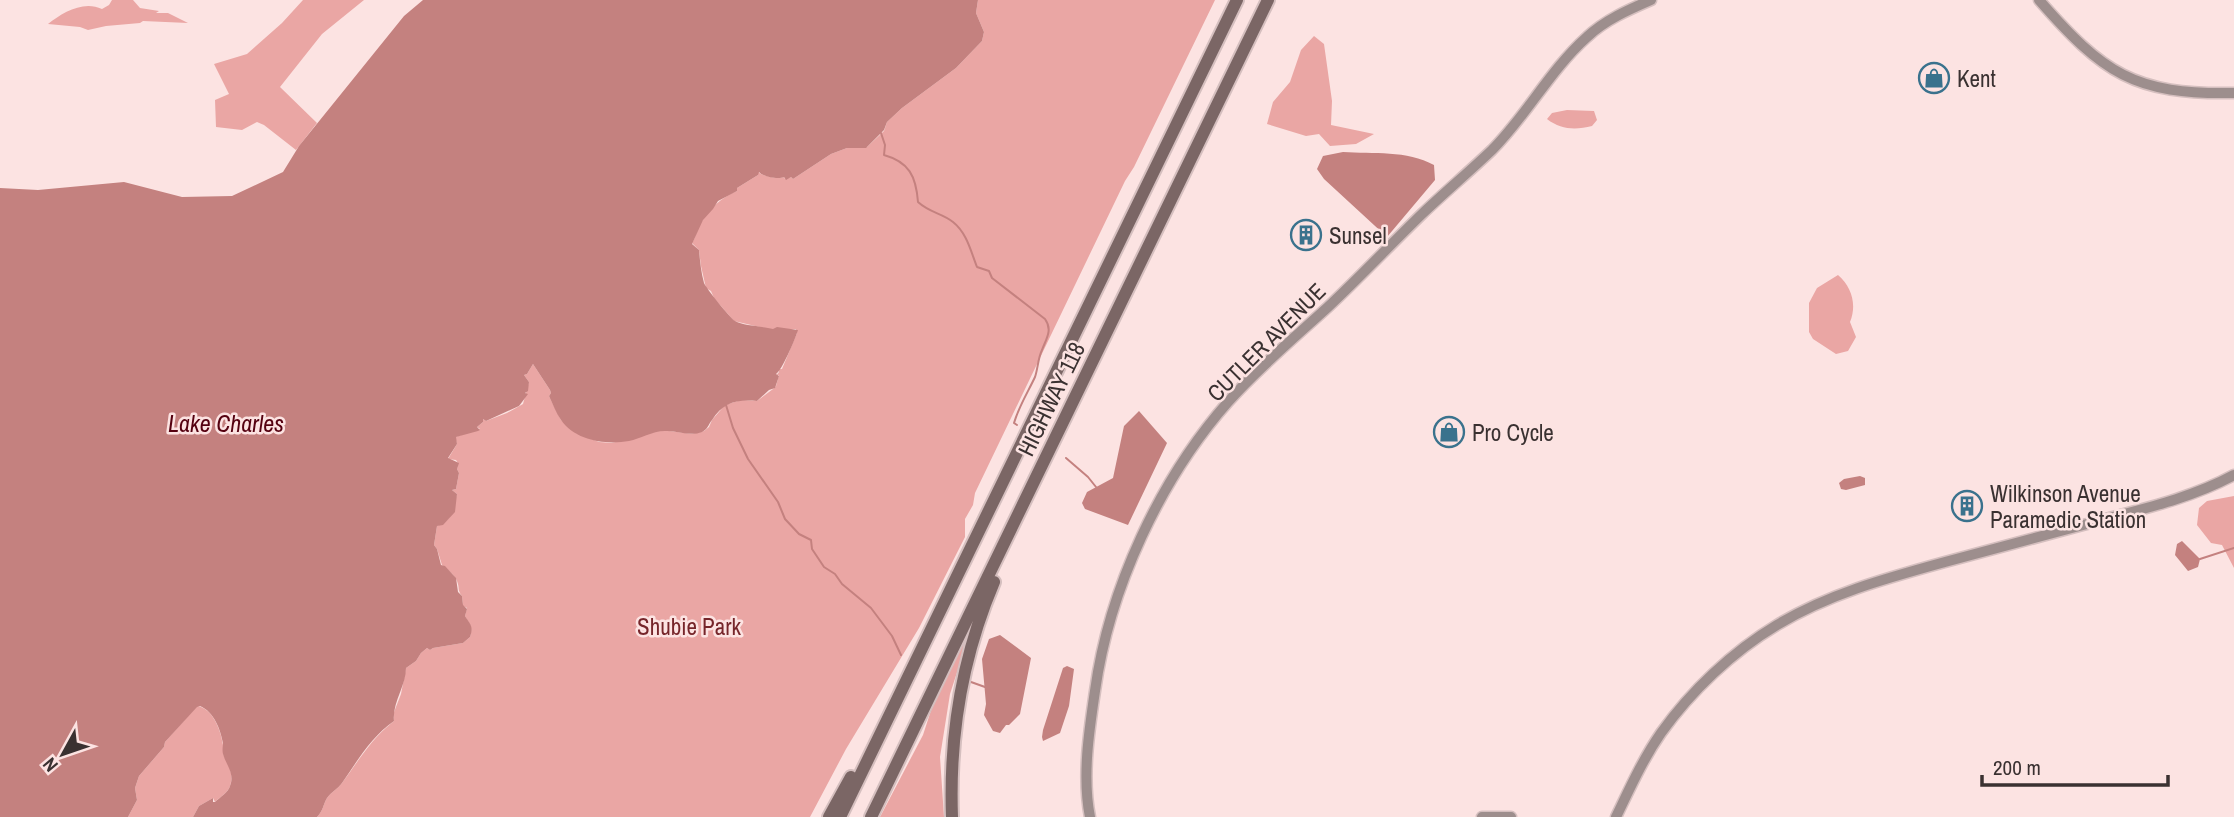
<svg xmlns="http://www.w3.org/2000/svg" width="2234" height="817" viewBox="0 0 2234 817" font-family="'Archivo Narrow',sans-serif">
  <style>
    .green { fill: #eaa6a4 }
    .water { fill: #c4817f }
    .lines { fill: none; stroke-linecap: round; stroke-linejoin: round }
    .stream { stroke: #c4817f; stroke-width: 2 }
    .secondary-casing { stroke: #d5bfbf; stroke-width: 13 }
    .highway-casing { stroke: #d5bfbf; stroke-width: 16 }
    .secondary { stroke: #9d8e8d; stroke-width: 10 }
    .highway { stroke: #7b6665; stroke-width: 12 }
    .labels { text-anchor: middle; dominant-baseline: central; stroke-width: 5; stroke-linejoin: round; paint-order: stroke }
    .poi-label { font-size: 23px; fill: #3a3131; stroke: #fce3e2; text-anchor: start }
    .street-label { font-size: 23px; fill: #3a3131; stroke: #fce3e2 }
    .park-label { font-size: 23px; fill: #76252a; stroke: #fce3e2 }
    .water-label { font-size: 24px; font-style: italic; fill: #550110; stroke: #fce3e2 }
  </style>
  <rect width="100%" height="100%" fill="#fce3e2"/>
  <path class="green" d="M 112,0 L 133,0 L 140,8 L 159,11 L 156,13 L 168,13 L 188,23 L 143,21 L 140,23 L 106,26 L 88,30 L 80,27 L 48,24 C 62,13 83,0 102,9 L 109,5 Z
    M 303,0 L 364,0 L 322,34 L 280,87 L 317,123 L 296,150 L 264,125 L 257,122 L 242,130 L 216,127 L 215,100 L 229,94 L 214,64 L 247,54 L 282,23 Z
    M 978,0 L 1215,0 L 1134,167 L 1125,181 L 975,493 L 973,505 L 965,519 L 965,537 L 919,628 L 846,749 L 810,817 L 317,817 C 323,811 323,805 327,798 C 331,792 338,789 342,783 C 360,759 370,740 394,721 L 394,712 L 401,694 L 406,668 L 416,661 L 421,653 L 427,648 L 430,650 L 433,648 L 463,643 L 470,637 C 473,626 470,625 465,616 L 467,608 L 463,606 L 462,596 C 457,590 460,588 457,581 C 455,575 446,568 442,565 L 437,549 L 434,545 L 437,526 C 455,519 452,509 457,494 L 452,490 L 456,489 L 459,473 L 457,469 L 458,463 L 456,460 L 448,459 L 457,444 L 455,437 L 480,429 L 477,427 L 483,422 L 483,419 L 486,421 L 507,413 L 523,404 L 529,382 L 524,375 L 527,374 L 533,364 L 550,390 L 551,393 L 549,396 L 561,420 L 576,433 L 599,442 L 612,443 L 662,430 L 692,434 L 704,431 L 709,427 L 712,420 L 725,405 L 741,400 L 757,401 L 773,389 L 776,386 L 779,375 L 776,376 L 779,372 L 778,369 L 782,369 L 797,333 L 796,329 L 773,330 L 734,321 L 714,298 L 711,291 L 706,288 L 701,266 L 699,250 L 692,243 C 696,237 697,228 702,221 C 710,208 722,197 737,191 L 737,188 L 758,175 L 758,172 C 763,176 777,180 784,177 L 785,179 L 791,177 L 793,179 L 831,154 L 847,148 L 867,147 L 884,131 L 887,122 L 902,108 L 956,68 L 982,41 L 984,32 L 976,13 Z
    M 1314,36 L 1324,44 L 1332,101 L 1331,125 L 1374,134 L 1356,144 L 1330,146 L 1319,134 L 1306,136 L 1267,124 L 1273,102 L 1290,82 L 1301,50 Z
    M 1567,110 L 1594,111 L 1597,120 L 1592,126 C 1576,130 1561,130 1547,119 L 1552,113 Z
    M 1838,275 C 1852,287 1857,305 1850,322 L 1856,337 L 1848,351 L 1836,354 L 1813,339 L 1809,332 L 1809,303 L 1817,288 Z
    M 2234,496 L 2234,568 L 2222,545 L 2211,543 L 2197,525 L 2199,508 L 2207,501 Z
    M 971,629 L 950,694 L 940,757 L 944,817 L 880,817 L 923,735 L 937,692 Z
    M 197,706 C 213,708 221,731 223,745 C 223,749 223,752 224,756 C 228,764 233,772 231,782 C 230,792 221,796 215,802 L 213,798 L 199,806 L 193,817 L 128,817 L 137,800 L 135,788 L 139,776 L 164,747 L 165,742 Z"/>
  <path class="water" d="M 423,0 L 978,0 L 976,13 L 984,32 L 982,41 L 956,68 L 902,108 L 887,122 L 884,130 L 866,148 L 847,148 L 831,154 L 793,179 L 791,177 L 786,180 L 784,177 C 778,180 762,176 759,172 L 758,175 L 737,188 L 737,191 L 718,201 L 713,209 L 703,220 L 692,244 L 699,250 C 700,261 701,272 704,283 C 706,288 730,318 735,321 C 743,326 763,326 773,329 L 777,327 L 798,330 C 794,342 782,370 776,374 L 779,376 L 775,388 L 769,390 L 757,401 C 736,399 723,403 712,420 C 708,425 708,429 702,432 C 690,437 677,430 665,431 C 652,431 640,439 629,441 C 606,445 576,441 561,420 C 556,413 553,404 549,396 L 551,393 L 550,390 L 533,364 L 527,374 L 524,375 L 529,382 L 528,391 L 525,393 L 528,394 L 519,406 L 486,421 L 483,419 L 483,422 L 477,427 L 480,430 L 478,431 L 456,437 L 457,444 L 448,458 L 459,463 L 457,469 L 459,473 L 456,489 L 452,490 L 457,494 L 455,512 L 443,525 L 437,526 L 434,545 L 437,549 L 441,565 L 445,566 L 456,578 L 458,592 L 462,596 L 463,605 L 467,609 L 465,616 C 470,624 474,626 470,637 L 463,643 L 433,648 L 430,650 L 427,648 L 421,653 L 416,661 L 406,668 C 406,686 392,703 394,721 C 371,737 358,760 342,783 C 338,789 331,792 327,798 C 323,805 323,811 317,817 L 193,817 L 199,806 L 213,798 L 213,802 L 215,802 C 220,797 228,793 230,786 C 235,773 226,765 223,754 C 222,750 223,746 223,743 C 220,728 214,712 200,706 L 197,707 L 165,742 L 164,747 L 139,776 L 135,788 L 137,800 L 128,817 L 0,817 L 0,188 L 38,190 L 124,182 L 182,197 L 232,196 L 283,172 L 299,146 L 404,16 Z
    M 1343,152 C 1373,154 1407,150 1434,165 L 1435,180 L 1387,237 L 1324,179 L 1317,169 L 1323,156 Z
    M 1139,411 L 1167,443 L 1128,525 L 1085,509 L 1082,503 L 1087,492 L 1113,478 L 1124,426 Z
    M 1860,476 L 1865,478 L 1865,485 L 1846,490 L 1841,489 L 1839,483 L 1844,479 Z
    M 2182,541 L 2200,559 L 2198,567 L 2188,571 L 2175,555 L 2177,544 Z
    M 1000,635 L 1031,658 L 1020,714 L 1009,725 L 1006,725 L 1000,733 L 993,731 L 984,715 L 986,704 L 982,659 L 989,639 Z
    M 1067,666 L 1074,669 L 1069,706 L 1060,733 L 1043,741 L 1042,737 L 1043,730 L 1063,668 Z"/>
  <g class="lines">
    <path class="stream" d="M 881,133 L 885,145 L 884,155 C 909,162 916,176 918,202 C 930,213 942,213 953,222 C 967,233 971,252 977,267 L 989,271 L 992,278 L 1045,319 C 1053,330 1046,339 1042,350 C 1038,358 1038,368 1035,377 C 1028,392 1019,406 1014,423 L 1017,425
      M 726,405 L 733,428 L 748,459 L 778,502 L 785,519 L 799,534 L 811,540 L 812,549 L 824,567 L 835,574 L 842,584 L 871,608 L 892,636 L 901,655
      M 1066,458 L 1088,477 L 1096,487
      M 2200,559 L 2234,548
      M 971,682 L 985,687"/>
    <g class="secondary-casing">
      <path id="secondary" d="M 2039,0 C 2103,73 2134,95 2234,93
        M 1090,817 C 1082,777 1089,731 1095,691 C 1109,589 1160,479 1228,402 C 1258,368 1294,338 1328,307 C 1360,277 1390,245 1422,214 C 1445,192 1469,172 1492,150 C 1527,115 1550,70 1587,37 C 1605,20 1628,10 1651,0
        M 1482,817 L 1511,817
        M 1616,817 C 1630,788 1643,759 1661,733 C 1691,691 1732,652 1777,625 C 1828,594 1887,578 1945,562 C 1991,550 2037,537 2083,525 C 2133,511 2188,500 2234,475"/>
    </g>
    <g class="highway-casing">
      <path id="highway" d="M 829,817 L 851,777
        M 840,817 L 1237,0
        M 871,817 L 1268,0
        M 952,817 C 949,735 962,657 994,582"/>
    </g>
    <use href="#secondary" class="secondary"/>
    <use href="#highway" class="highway"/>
  </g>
  <defs>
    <g id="shop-ring" transform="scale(1.575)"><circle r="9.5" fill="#fce3e2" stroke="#3a728d" stroke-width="1.5"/><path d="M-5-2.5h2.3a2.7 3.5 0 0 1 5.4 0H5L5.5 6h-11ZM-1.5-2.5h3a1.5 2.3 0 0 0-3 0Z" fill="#3a728d"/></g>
    <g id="building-ring" transform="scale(1.575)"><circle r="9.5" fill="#fce3e2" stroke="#3a728d" stroke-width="1.5"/><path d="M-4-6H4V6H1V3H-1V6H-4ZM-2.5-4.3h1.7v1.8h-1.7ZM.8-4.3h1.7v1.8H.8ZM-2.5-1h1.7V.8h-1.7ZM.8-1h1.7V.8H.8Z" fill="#3a728d"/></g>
  </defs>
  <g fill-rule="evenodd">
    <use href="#shop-ring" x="1934" y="78"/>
    <use href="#building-ring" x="1306" y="235"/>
    <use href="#shop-ring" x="1449" y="432"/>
    <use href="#building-ring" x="1967" y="506"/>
  </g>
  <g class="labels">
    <g class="poi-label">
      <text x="1957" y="78">Kent</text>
      <text x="1329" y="235">Sunsel</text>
      <text x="1472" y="432">Pro Cycle</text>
      <text x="1990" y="493">Wilkinson Avenue<tspan x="1990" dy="26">Paramedic Station</tspan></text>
    </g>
    <g class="street-label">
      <text transform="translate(1266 342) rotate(-45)">CUTLER AVENUE</text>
      <text transform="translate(1051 399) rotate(-64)">HIGHWAY 118</text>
    </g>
    <g class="park-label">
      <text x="689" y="626">Shubie Park</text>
    </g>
    <g class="water-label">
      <text x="226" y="423">Lake Charles</text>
    </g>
  </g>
  <g transform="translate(63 754) rotate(230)" stroke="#fce3e2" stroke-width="5" paint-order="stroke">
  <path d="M0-5L12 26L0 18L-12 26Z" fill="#3a3131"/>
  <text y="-10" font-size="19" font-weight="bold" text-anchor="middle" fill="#3a3131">N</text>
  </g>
  <path d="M1982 775v10h186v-10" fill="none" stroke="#3a3131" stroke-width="3.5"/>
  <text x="1993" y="775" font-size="21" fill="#3a3131" stroke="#fce3e2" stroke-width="5" paint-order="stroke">200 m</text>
</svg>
